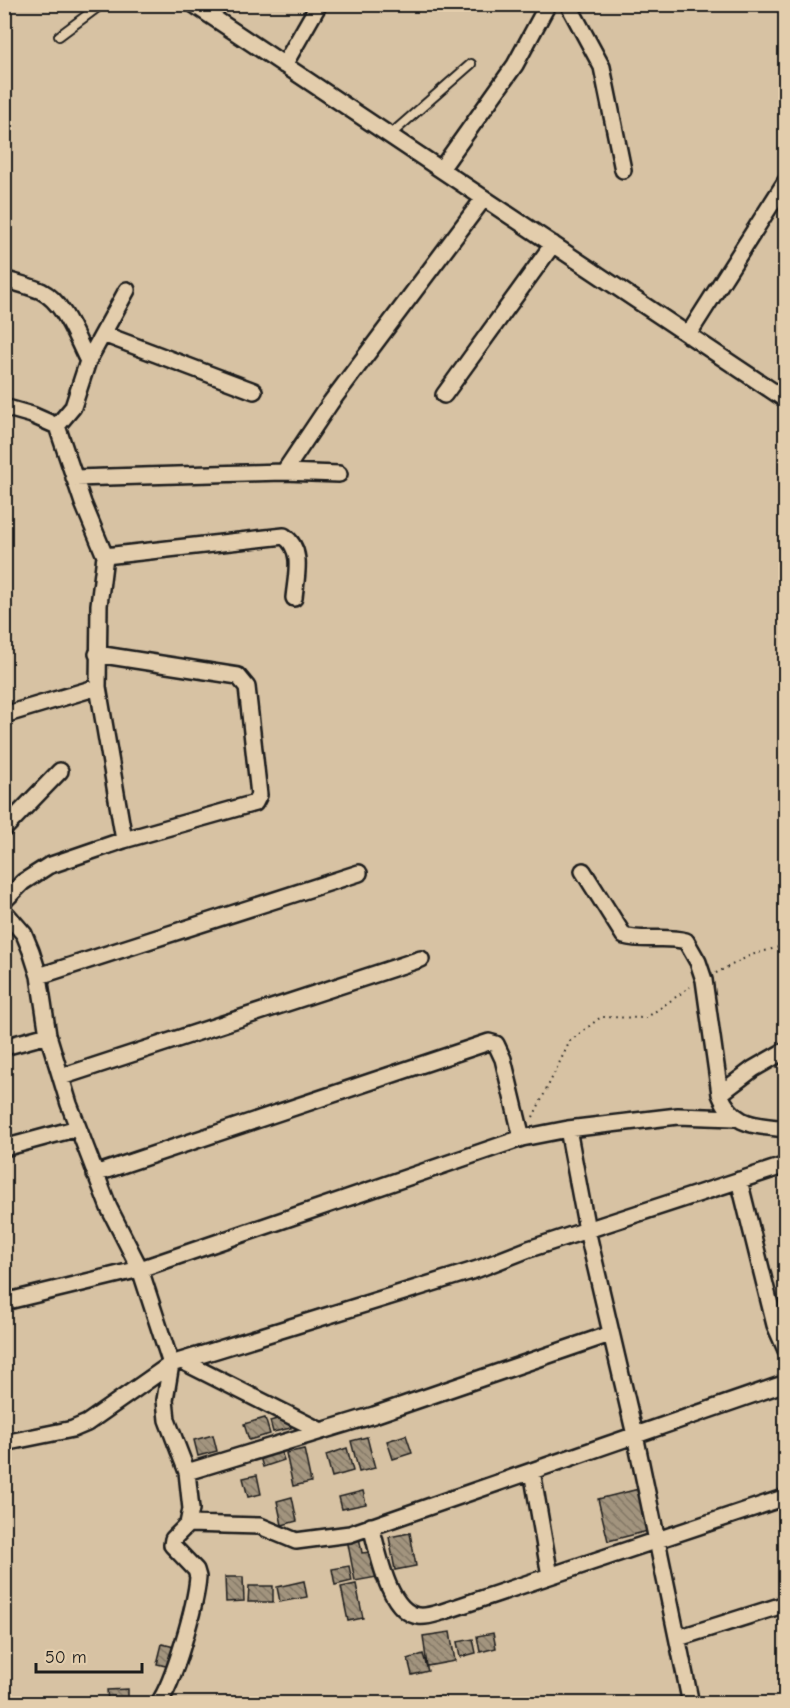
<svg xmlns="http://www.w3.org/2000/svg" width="790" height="1708" viewBox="0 0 790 1708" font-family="'Comic Neue',sans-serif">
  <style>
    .building { fill: url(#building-back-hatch); stroke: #1c1c1c; stroke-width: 1.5 }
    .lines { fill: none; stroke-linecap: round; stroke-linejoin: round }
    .lane-casing { stroke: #1c1c1c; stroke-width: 12 }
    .street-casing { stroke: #1c1c1c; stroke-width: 20 }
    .path { stroke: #1c1c1c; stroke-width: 2; stroke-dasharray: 1.5 4.5; stroke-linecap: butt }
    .lane { stroke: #e3cdac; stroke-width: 8 }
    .street { stroke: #e3cdac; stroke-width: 15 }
  </style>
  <defs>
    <pattern id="building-back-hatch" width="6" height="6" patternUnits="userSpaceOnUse" patternTransform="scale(1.5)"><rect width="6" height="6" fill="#a2947e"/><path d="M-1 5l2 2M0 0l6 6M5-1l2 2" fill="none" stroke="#837866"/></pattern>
  </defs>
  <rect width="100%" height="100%" fill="#d7c2a3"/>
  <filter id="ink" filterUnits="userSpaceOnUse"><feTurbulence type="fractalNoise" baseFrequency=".0167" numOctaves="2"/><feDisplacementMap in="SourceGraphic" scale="12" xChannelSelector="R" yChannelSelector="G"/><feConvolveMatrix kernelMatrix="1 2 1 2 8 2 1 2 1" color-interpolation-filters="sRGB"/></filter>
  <g filter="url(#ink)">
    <path class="building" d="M 288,1416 L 291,1428 L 273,1432 L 270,1421 Z
      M 265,1418 L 270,1434 L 249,1440 L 244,1424 Z
      M 213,1435 L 217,1451 L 198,1456 L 194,1440 Z
      M 406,1435 L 412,1453 L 393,1459 L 387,1441 Z
      M 367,1437 L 375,1468 L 359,1472 L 351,1441 Z
      M 347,1448 L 353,1471 L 332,1477 L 326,1455 Z
      M 304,1449 L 311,1482 L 293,1486 L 286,1453 Z
      M 281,1451 L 284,1460 L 263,1467 L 260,1457 Z
      M 257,1475 L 261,1494 L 248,1497 L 243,1478 Z
      M 643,1488 L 652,1530 L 608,1541 L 598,1499 Z
      M 363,1491 L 366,1504 L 342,1509 L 339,1497 Z
      M 292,1497 L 297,1521 L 282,1525 L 277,1501 Z
      M 410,1533 L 416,1566 L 395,1570 L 389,1537 Z
      M 359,1537 L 362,1553 L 370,1552 L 377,1577 L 355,1581 L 347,1539 Z
      M 349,1566 L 352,1581 L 335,1585 L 332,1569 Z
      M 225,1577 L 243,1577 L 244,1601 L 226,1602 Z
      M 304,1581 L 307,1597 L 280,1602 L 277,1587 Z
      M 356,1584 L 363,1618 L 348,1621 L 341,1587 Z
      M 249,1586 L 273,1586 L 273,1602 L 248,1602 Z
      M 450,1632 L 455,1661 L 427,1666 L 423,1636 Z
      M 493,1633 L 496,1648 L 480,1652 L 477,1636 Z
      M 473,1639 L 476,1653 L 460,1657 L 457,1642 Z
      M 162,1644 L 175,1647 L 170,1667 L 157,1664 Z
      M 423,1654 L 428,1671 L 412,1675 L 408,1659 Z
      M 128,1689 L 128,1702 L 108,1702 L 107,1690 Z
      M 438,1696 L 440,1704 L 410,1704 L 410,1703 Z"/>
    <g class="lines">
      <g class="lane-casing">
        <path id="lane" d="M 59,36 L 102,4
          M 390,135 L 471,64"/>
      </g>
      <g class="street-casing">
        <path id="street" d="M 193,4 L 786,400
          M 568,4 L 602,67 L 623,170
          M 284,65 L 319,4
          M 441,169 L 515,65 L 548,4
          M 4,279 C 16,283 30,286 41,291 C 65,303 76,338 88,361
          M 103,334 L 254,391
          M 688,335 L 786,181
          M 444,395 L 553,244
          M 4,407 L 32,415 L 57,426 L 83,503 L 105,556 L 99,605 L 98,687 L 124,840 L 48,866 L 23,882 L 4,901
          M 57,426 L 73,407 L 88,361 L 127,290
          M 284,472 L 331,402 L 484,198
          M 74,478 L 284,472 L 339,474
          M 105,556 L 284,536 C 304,550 296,576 294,598
          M 97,654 L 238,676 L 247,687 L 259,795 L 255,803 L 124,840
          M 4,715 L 98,687
          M 4,829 L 60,771
          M 583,871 L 624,936 C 645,942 665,935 686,941 L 698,962 L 704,980 L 720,1094 C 733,1127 755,1125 786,1129
          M 4,911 L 24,934 L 31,951 L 39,976 L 48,1035 L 69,1104 L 109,1208 L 140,1269 L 171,1364 L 165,1400 L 167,1420 L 187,1472 L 191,1509 L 188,1524 L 173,1539 L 172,1545 L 196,1570 L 198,1577 C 196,1604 174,1683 158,1704
          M 39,976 L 359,873
          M 4,1047 L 48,1035
          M 61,1077 L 421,959
          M 720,1094 L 753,1069 L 786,1050
          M 568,1129 L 678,1116 L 735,1118
          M 4,1148 L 78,1128
          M 95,1174 L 489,1042 L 496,1044 L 503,1059 L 522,1138
          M 739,1180 L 775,1325 L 786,1350
          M 4,1302 L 140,1269 L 522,1138 L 568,1129 L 587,1230 L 635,1435 L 691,1704
          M 182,1361 L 321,1431
          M 4,1443 L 73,1429 L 87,1423 L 171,1364 L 478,1269 L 529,1249 L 786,1165
          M 532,1471 L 550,1576
          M 187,1472 L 374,1415 L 610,1334
          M 188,1524 L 260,1526 L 296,1541 L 350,1534 L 786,1383
          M 371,1526 C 378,1551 388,1613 419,1616 C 427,1617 435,1614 442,1612 L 786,1497
          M 678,1638 L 786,1604"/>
      </g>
      <path class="path" d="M 716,973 L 751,955 L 786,945
        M 533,1117 L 570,1041 L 601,1017 L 646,1018 L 690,987"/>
      <use href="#lane" class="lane"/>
      <use href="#street" class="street"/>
    </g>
  </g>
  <rect width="790" height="1708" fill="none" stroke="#e3cdac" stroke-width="24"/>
  <rect x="12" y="12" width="766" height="1684" fill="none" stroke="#1c1c1c" stroke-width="2" filter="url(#ink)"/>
  <path d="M36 1663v9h106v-9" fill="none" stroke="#1c1c1c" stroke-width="3"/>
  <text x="45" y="1663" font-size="18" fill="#1c1c1c" stroke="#e3cdac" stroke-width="4.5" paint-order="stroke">50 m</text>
</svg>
